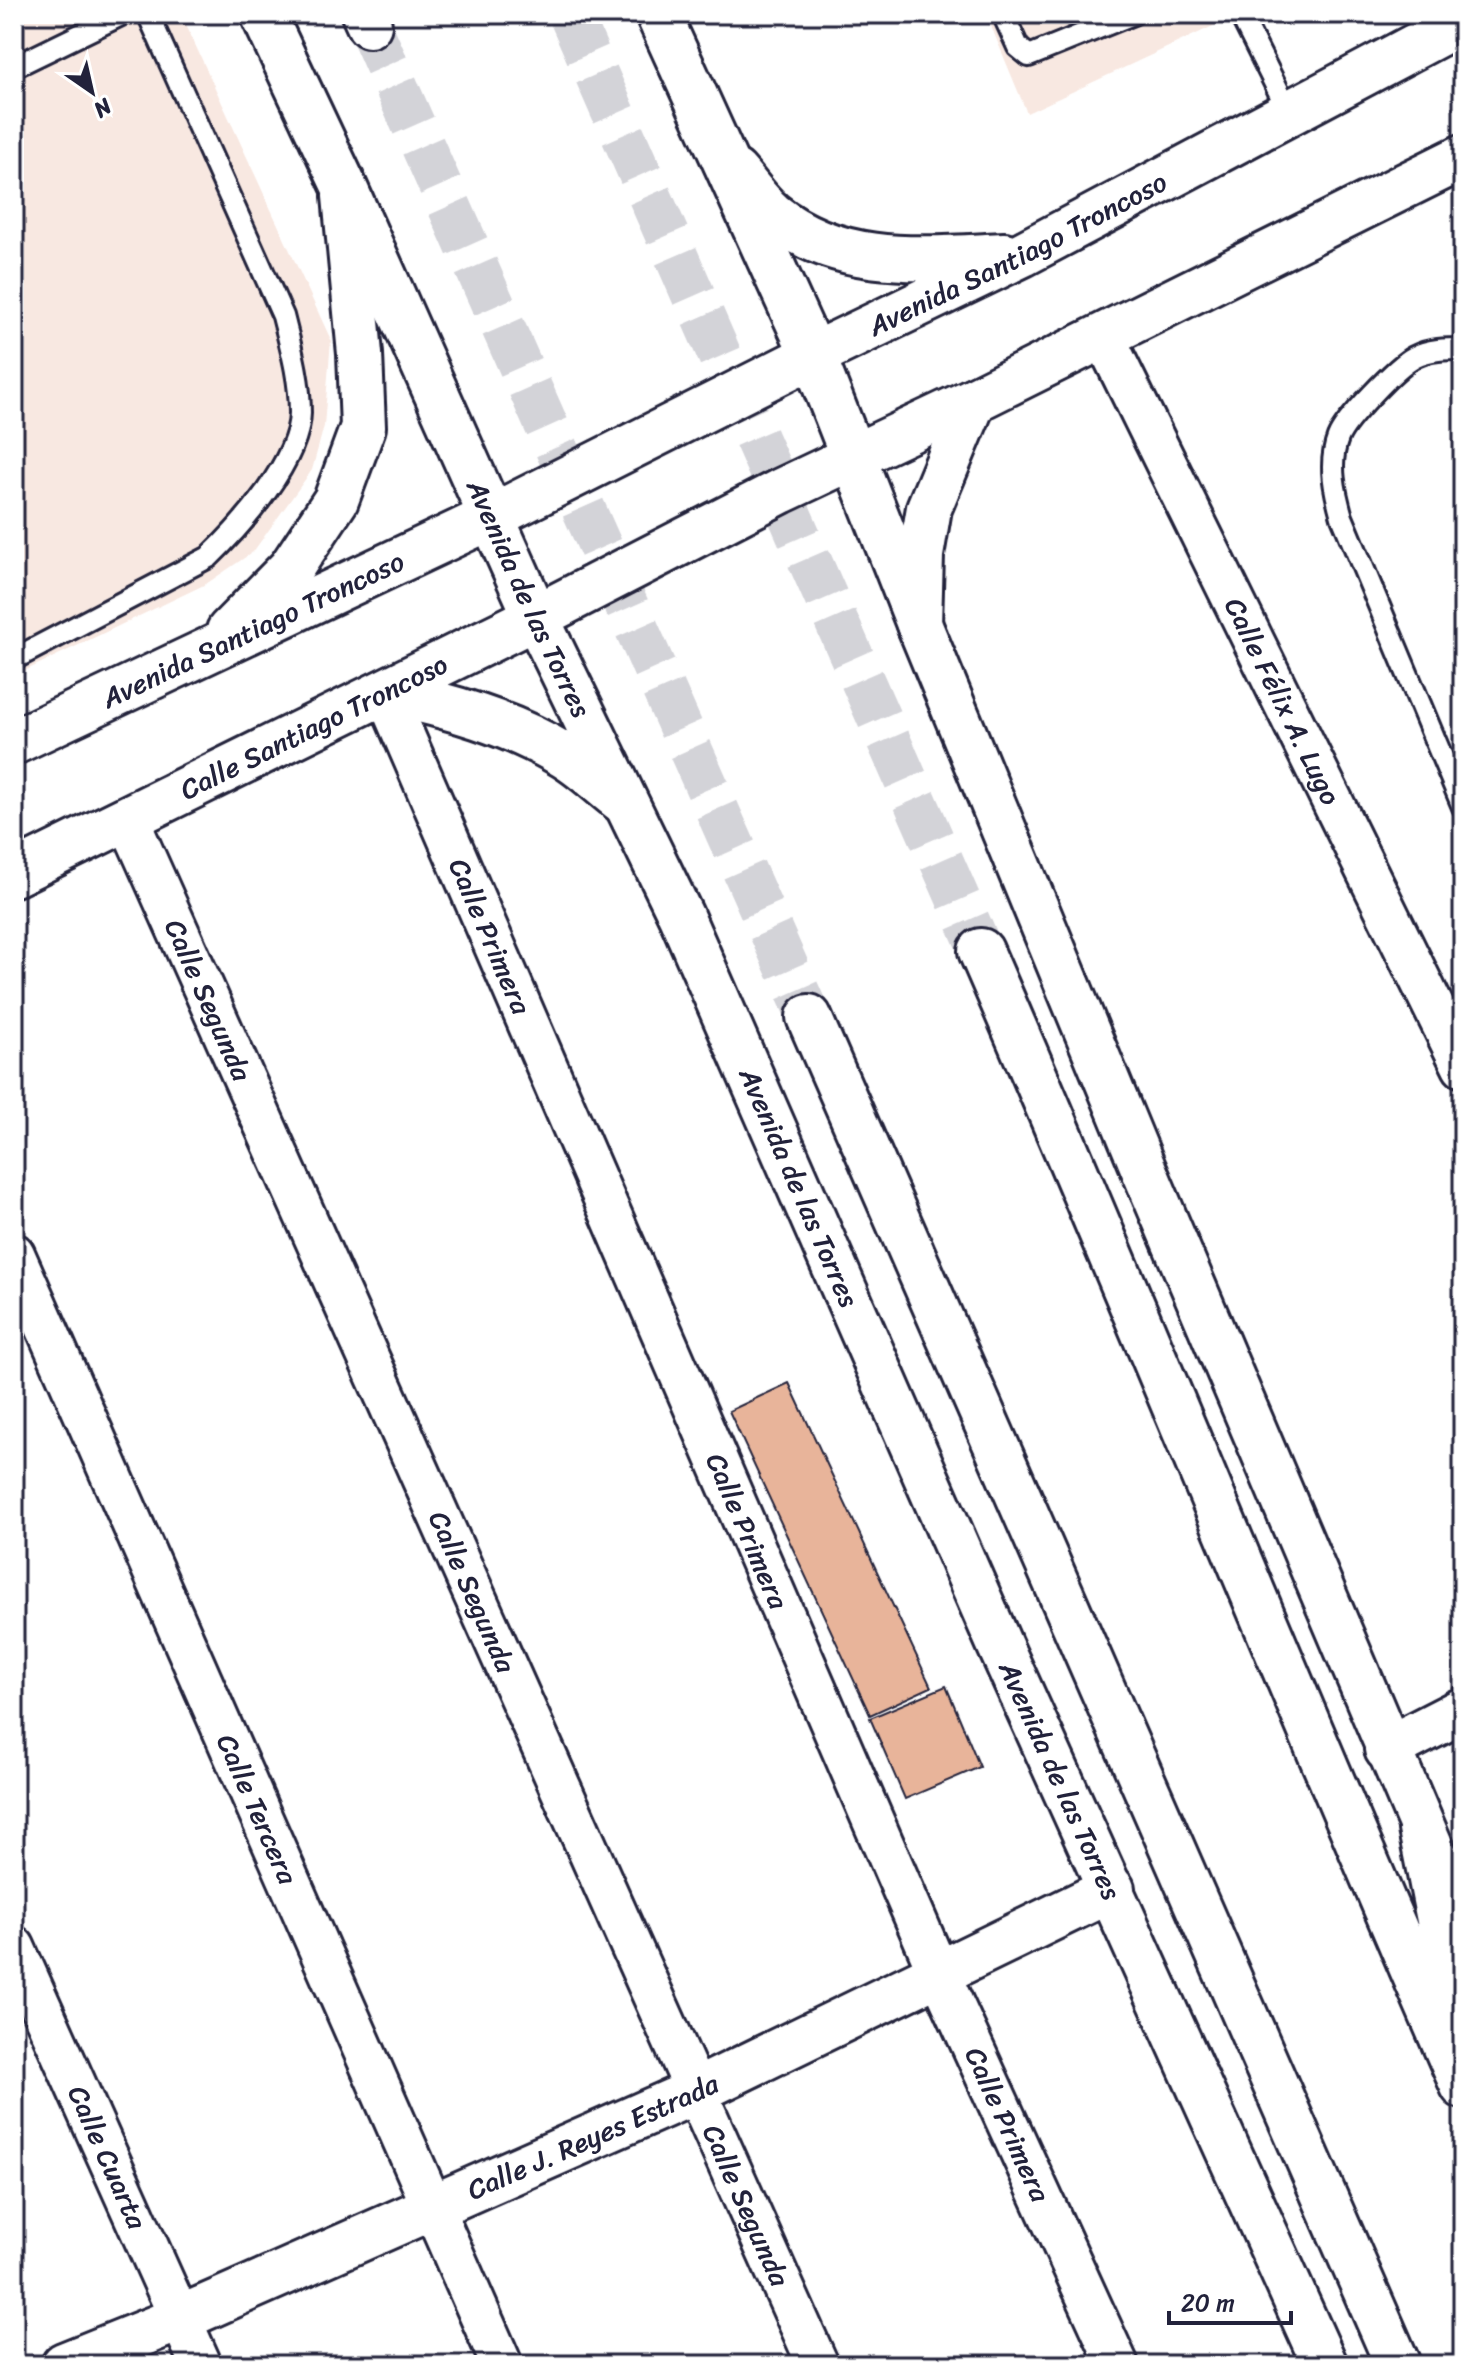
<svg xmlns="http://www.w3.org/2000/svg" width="1477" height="2379" viewBox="0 0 1477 2379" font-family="Sriracha,sans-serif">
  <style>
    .built { fill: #f8e8e1 }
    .building { fill: #e8b49a; stroke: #22223b; stroke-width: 2 }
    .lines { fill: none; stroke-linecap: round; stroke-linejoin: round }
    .trunk-tunnel { stroke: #d3d3d8; stroke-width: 44; stroke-dasharray: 44 22; stroke-linecap: butt }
    .service-casing { stroke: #22223b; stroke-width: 26 }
    .minor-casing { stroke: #22223b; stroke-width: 46 }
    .tertiary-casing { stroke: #22223b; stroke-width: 50 }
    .secondary-casing { stroke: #22223b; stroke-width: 50 }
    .primary-casing { stroke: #22223b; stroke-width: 50 }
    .trunk-casing { stroke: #22223b; stroke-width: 50 }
    .service { stroke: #fff; stroke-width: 20 }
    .minor { stroke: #fff; stroke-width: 40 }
    .tertiary { stroke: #fff; stroke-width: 44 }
    .secondary { stroke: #fff; stroke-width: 44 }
    .primary { stroke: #fff; stroke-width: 44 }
    .trunk { stroke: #fff; stroke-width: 44 }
    .labels { text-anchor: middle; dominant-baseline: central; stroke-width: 6; stroke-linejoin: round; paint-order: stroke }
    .street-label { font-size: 28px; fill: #22223b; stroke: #fff }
  </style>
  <rect width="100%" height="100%" fill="#fff"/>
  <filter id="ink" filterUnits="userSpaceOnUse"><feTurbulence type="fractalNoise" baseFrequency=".0125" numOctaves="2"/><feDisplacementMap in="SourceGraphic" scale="16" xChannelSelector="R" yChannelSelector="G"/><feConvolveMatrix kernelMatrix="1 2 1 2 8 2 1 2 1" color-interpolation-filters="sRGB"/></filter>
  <g filter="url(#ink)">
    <path class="built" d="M 14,14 L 181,14 L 331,340 L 324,426 L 312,470 L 253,552 L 206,584 L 14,676 Z
      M 986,14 L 1239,14 L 1027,113 Z"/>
    <path class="building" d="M 789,1383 L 931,1687 L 870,1715 L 729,1411 Z
      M 946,1686 L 980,1767 L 905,1799 L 870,1718 Z"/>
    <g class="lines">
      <path class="trunk-tunnel" d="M 570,14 L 981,951
        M 369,25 L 809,1017"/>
      <g class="service-casing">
        <path id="service" d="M 1003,14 L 1018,47 L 1029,56 L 1133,14
          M 1240,14 L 1290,114
          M 14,67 L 123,14
          M 1463,349 C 1447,349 1429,349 1414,357 C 1397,366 1345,420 1338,438 C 1328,464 1335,492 1342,517 L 1463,807
          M 14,659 L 209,557 C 242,525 299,461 300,413 C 300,379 291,348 283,316 L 148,14"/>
      </g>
      <g class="minor-casing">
        <g id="minor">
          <path id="s1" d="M 1103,335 L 1463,1067"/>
          <path id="s2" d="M 385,692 L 938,1971 L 1118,2365"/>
          <path id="s3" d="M 128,819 L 818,2365"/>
          <path id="s4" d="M 14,1254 L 502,2365"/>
          <path id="s5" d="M 14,1947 L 201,2365"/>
        </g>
      </g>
      <g class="tertiary-casing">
        <g id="tertiary">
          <path d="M 1387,1749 L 1463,1710"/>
          <path id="s6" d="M 64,2365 L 181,2318 L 696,2091 L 1112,1889"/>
        </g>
      </g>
      <g class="secondary-casing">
        <g id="secondary">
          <path d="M 735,172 C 747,185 758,202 772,214 C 840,269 923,259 1004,255"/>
          <path d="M 919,624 L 921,555 L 929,508 L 974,400"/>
          <path d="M 229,631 L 291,568 L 336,500 L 363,427 L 360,354 L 345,196"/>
          <path d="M 385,692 C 447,705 511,723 565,756 C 586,769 604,787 624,802"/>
          <path id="s7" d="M 14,742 L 491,517 L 813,355 L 1023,254 L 1463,21"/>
          <path id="s8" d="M 14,874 L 536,617 L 781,491 L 974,400 L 1463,157"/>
        </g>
      </g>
      <g class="primary-casing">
        <g id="primary">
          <path id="s9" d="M 263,14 L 344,186 L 536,617 L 681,916 L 1000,1646 L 1325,2365"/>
          <path d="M 658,14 L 813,355 L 919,624 L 1144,1170 L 1463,1923"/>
        </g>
      </g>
      <g class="trunk-casing">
        <path id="trunk" d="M 364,14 L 369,25
          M 981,951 C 1145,1328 1298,1710 1463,2086
          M 809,1017 L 1398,2365
          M 1421,1829 L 1463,2041"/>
      </g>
      <use href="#service" class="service"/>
      <use href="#minor" class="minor"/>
      <use href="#tertiary" class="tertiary"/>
      <use href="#secondary" class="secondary"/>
      <use href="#primary" class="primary"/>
      <use href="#trunk" class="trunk"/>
    </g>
  </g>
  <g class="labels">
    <g class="street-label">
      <text stroke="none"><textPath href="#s7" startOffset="1116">Avenida Santiago Troncoso</textPath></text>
      <text stroke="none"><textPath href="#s9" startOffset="642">Avenida de las Torres</textPath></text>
      <text stroke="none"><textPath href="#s7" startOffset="264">Avenida Santiago Troncoso</textPath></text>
      <text stroke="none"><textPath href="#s1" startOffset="408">Calle Félix A. Lugo</textPath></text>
      <text stroke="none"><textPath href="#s8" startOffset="334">Calle Santiago Troncoso</textPath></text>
      <text stroke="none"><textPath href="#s2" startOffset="266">Calle Primera</textPath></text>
      <text stroke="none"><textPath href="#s3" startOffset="198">Calle Segunda</textPath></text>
      <text stroke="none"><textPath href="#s9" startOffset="1290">Avenida de las Torres</textPath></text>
      <text stroke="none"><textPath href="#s2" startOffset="914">Calle Primera</textPath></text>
      <text stroke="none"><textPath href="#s3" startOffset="846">Calle Segunda</textPath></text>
      <text stroke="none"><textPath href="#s9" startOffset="1938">Avenida de las Torres</textPath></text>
      <text stroke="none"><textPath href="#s4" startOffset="606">Calle Tercera</textPath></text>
      <text stroke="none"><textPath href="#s2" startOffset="1562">Calle Primera</textPath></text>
      <text stroke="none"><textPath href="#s6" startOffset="576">Calle J. Reyes Estrada</textPath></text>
      <text stroke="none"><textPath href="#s5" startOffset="230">Calle Cuarta</textPath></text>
      <text stroke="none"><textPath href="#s3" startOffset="1518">Calle Segunda</textPath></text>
    </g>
  </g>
  <rect width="1477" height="2379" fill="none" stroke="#fff" stroke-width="48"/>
  <rect x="24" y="24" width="1429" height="2331" fill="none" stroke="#22223b" stroke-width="3" filter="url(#ink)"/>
  <g transform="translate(92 92) rotate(146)" stroke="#ffffff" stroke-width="6" paint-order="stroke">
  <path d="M0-6L14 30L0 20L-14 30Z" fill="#22223b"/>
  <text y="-12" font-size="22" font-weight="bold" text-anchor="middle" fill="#22223b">N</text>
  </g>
  <path d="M1169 2311v12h122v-12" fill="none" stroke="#22223b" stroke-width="4"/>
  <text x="1181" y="2311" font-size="24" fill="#22223b" stroke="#ffffff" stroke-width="6" paint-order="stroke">20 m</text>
</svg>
